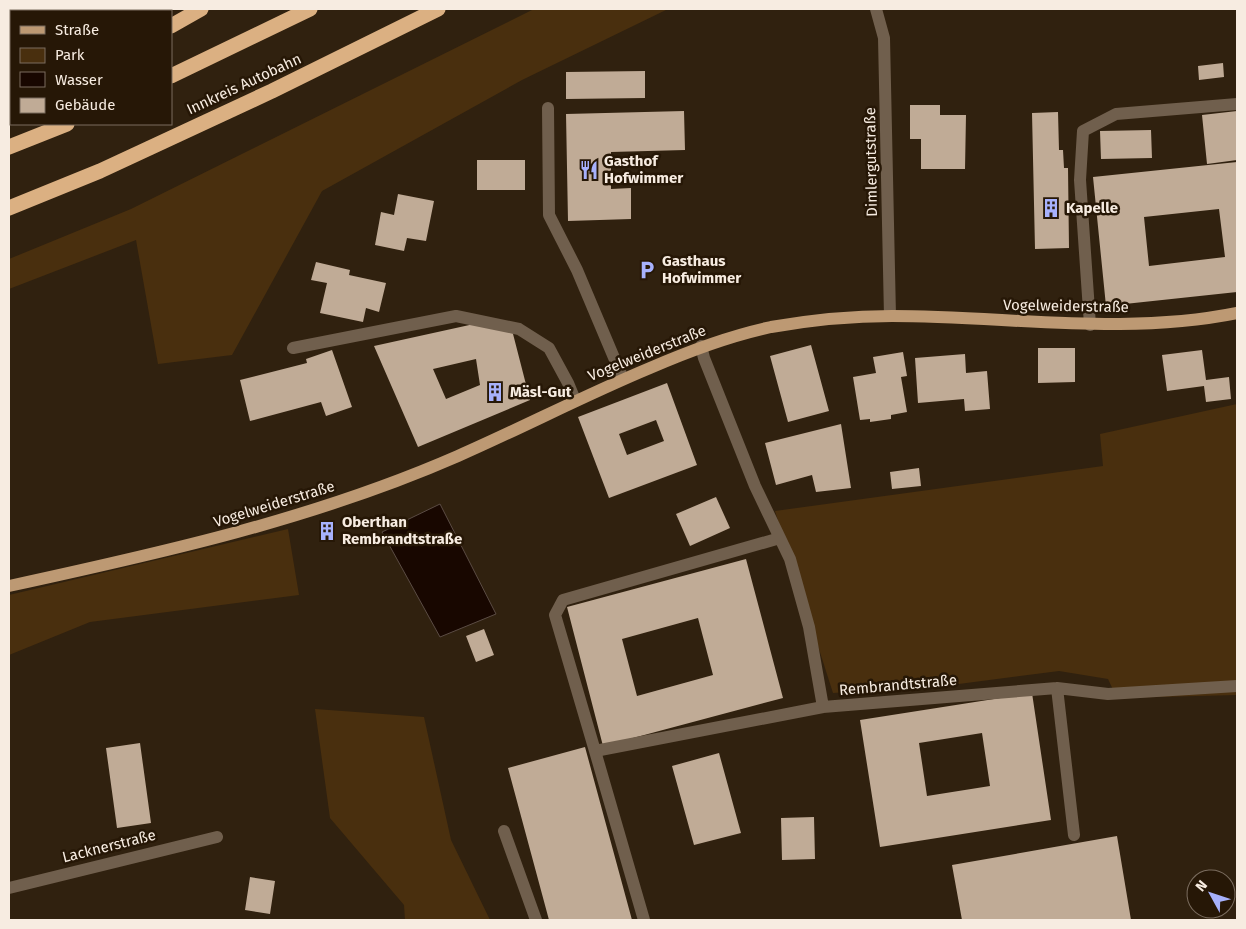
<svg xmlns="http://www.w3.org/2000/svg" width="1246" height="929" viewBox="0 0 1246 929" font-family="'Fira Sans',sans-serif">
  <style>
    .green { fill: #492f0e }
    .water { fill: #180700; stroke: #5b4c44 }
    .building { fill: #c0ab96; fill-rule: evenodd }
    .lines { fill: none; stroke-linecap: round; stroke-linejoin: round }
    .minor { stroke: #705f4d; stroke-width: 12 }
    .major { stroke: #bd9973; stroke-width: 12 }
    .highway { stroke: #dbb082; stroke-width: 15 }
    .labels { text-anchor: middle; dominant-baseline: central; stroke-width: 5; stroke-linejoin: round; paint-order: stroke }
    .street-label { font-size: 15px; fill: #f7ece1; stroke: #261706 }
    .poi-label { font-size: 15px; font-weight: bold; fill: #f7ece1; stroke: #261706; text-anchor: start }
  </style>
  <rect width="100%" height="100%" fill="#30210f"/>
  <path class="green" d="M 9,9 L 150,9 L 145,11 L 11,11 L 11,82 L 9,83 Z
    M 534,9 L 668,9 L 522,80 L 322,191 L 232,355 L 158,364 L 136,240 L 9,289 L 9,259 L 131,209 Z
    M 1237,404 L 1237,695 L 1117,698 L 1108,679 L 1059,671 L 951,685 L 833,693 L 775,511 L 1103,466 L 1100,434 Z
    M 288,529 L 299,595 L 90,622 L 9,655 L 9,595 Z
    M 315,709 L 424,717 L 451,840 L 490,920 L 405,920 L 404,905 L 330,818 Z"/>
  <path class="water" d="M 440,504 L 496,614 L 440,637 L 382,532 Z"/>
  <path class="building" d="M 1223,63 L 1224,77 L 1199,80 L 1198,66 Z
    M 645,71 L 645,98 L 566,99 L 566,72 Z
    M 910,105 L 940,105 L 940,115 L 966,115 L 965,169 L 921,169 L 921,139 L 910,139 Z
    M 684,111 L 685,150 L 611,152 L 611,189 L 631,188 L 631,219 L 568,221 L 566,114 Z
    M 1237,111 L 1237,160 L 1207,164 L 1202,115 Z
    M 1058,112 L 1059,150 L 1063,150 L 1064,168 L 1068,168 L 1069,248 L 1035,249 L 1032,113 Z
    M 1151,130 L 1152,158 L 1101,159 L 1100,131 Z
    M 477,160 L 525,160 L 525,190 L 477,190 Z
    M 1237,162 L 1237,292 L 1106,306 L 1093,177 ZM 1219,209 L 1225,257 L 1149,266 L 1144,217 Z
    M 398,194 L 434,201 L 426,241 L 407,238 L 404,251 L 375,245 L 381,212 L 394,215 Z
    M 316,262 L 350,270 L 349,275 L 386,283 L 379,312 L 366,308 L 363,322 L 320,313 L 327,283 L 311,280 Z
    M 474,324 L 512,330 L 530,400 L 418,447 L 374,346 ZM 476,359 L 480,385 L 446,399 L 433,369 Z
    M 811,345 L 829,411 L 788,422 L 770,356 Z
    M 1038,348 L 1075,348 L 1075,382 L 1038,383 Z
    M 332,350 L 352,407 L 326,416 L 321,402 L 250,421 L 240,380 L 307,363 L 306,359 Z
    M 1202,350 L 1206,380 L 1229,377 L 1231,399 L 1206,402 L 1204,386 L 1167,391 L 1162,355 Z
    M 903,352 L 907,376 L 901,377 L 907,412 L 891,415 L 891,419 L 870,422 L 870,419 L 860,420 L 853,377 L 876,373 L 873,357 Z
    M 965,354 L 966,373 L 987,371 L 990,409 L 965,411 L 964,399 L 918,403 L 915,358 Z
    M 667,383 L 697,465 L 609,498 L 578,417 ZM 656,420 L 664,441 L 627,455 L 619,434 Z
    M 841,424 L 851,488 L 816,492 L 812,475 L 776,485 L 765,443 Z
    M 919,468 L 921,486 L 892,489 L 890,472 Z
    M 716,497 L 730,528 L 690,546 L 676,514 Z
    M 746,559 L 783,698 L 603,746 L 567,607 ZM 698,618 L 713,675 L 637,696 L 622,639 Z
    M 484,629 L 494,655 L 476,662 L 466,636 Z
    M 1032,693 L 1051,820 L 880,847 L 860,720 ZM 982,733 L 990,786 L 927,796 L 919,743 Z
    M 140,743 L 151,823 L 117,828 L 106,748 Z
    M 585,747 L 632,920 L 549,920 L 508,768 Z
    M 719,753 L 741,833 L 694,845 L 672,766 Z
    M 814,817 L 815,859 L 782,860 L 781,818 Z
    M 1117,836 L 1131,920 L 962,920 L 952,865 Z
    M 250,877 L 275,881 L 270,914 L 245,910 Z"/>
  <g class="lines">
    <path class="minor" d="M 876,9 L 884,38 L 890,316
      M 548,108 L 549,215 L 577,270 L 623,379
      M 1090,325 L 1080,180 L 1083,131 L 1116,114 L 1237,104
      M 701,346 L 704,358 L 755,486 L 790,559 L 809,627 L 823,707 L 1057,688 L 1108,694 L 1237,686
      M 293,348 L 456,316 L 519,329 L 549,348 L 568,383 L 575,400
      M 1057,688 L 1074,835
      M 595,751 L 555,615 L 563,600 L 780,538
      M 504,831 L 536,920
      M 9,888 L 217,837
      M 644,920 L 595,751 L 823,707"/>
    <path class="major" d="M 9,586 C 161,553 314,519 458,456 C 522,428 585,395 650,368 C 689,351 729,336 771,327 C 811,320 851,316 892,316 C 1007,316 1123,336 1237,313"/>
    <path class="highway" d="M 171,26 L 201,9
      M 171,76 L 310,9
      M 9,114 L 11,113
      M 9,147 L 67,124
      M 9,208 L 100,171 L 272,91 L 438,9"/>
  </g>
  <defs>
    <g id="restaurant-bare" transform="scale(1.5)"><path d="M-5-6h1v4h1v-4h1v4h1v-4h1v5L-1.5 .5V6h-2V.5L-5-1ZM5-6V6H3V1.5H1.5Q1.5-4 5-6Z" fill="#a7b1fc" stroke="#261706" stroke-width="2.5" paint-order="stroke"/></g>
    <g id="building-bare" transform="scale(1.5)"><path d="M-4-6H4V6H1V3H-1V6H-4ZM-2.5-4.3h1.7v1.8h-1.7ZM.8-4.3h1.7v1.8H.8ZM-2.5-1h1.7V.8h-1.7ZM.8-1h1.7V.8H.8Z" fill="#a7b1fc" stroke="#261706" stroke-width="2.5" paint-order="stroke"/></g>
    <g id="parking-bare" transform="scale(1.5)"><path d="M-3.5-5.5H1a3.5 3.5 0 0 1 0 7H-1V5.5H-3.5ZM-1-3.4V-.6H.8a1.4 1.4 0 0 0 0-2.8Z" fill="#a7b1fc" stroke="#261706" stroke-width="2.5" paint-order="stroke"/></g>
  </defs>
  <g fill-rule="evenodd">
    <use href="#restaurant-bare" x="589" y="170"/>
    <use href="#building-bare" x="1051" y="208"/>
    <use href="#parking-bare" x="647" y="270"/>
    <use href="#building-bare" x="495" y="392"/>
    <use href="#building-bare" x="327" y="531"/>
  </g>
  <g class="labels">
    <g class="street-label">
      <text transform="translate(244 84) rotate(-25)">Innkreis Autobahn</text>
      <text transform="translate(871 162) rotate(-91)">Dimlergutstraße</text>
      <text transform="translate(1066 306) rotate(1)">Vogelweiderstraße</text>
      <text transform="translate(647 353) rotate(-22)">Vogelweiderstraße</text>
      <text transform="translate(274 504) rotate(-17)">Vogelweiderstraße</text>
      <text transform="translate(898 685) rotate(-5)">Rembrandtstraße</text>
      <text transform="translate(109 846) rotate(-14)">Lacknerstraße</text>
    </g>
    <g class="poi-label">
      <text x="604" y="161">Gasthof<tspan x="604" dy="17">Hofwimmer</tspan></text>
      <text x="1066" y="208">Kapelle</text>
      <text x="662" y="261">Gasthaus<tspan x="662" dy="17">Hofwimmer</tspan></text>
      <text x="510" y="392">Mäsl-Gut</text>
      <text x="342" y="522">Oberthan<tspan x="342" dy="17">Rembrandtstraße</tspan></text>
    </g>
  </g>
  <rect width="1246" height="929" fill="none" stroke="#f7ece1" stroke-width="20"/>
  <rect x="10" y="10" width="162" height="115" fill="#261706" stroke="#7a6c5e"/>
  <rect x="20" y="26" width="25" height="8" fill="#bd9973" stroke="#7a6c5e"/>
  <text x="55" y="35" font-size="15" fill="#f7ece1">Straße</text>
  <rect x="20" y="48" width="25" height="15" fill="#492f0e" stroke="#7a6c5e"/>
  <text x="55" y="60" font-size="15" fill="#f7ece1">Park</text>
  <rect x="20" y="72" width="25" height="15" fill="#180700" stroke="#7a6c5e"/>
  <text x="55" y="85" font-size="15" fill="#f7ece1">Wasser</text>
  <rect x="20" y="98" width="25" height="15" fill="#c0ab96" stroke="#7a6c5e"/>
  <text x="55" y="110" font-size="15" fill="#f7ece1">Gebäude</text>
  <g transform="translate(1211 894) rotate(310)"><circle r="24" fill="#261706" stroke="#7a6c5e"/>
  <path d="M0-4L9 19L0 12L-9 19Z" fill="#a7b1fc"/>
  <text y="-8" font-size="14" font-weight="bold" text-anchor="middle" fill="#f7ece1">N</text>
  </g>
</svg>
